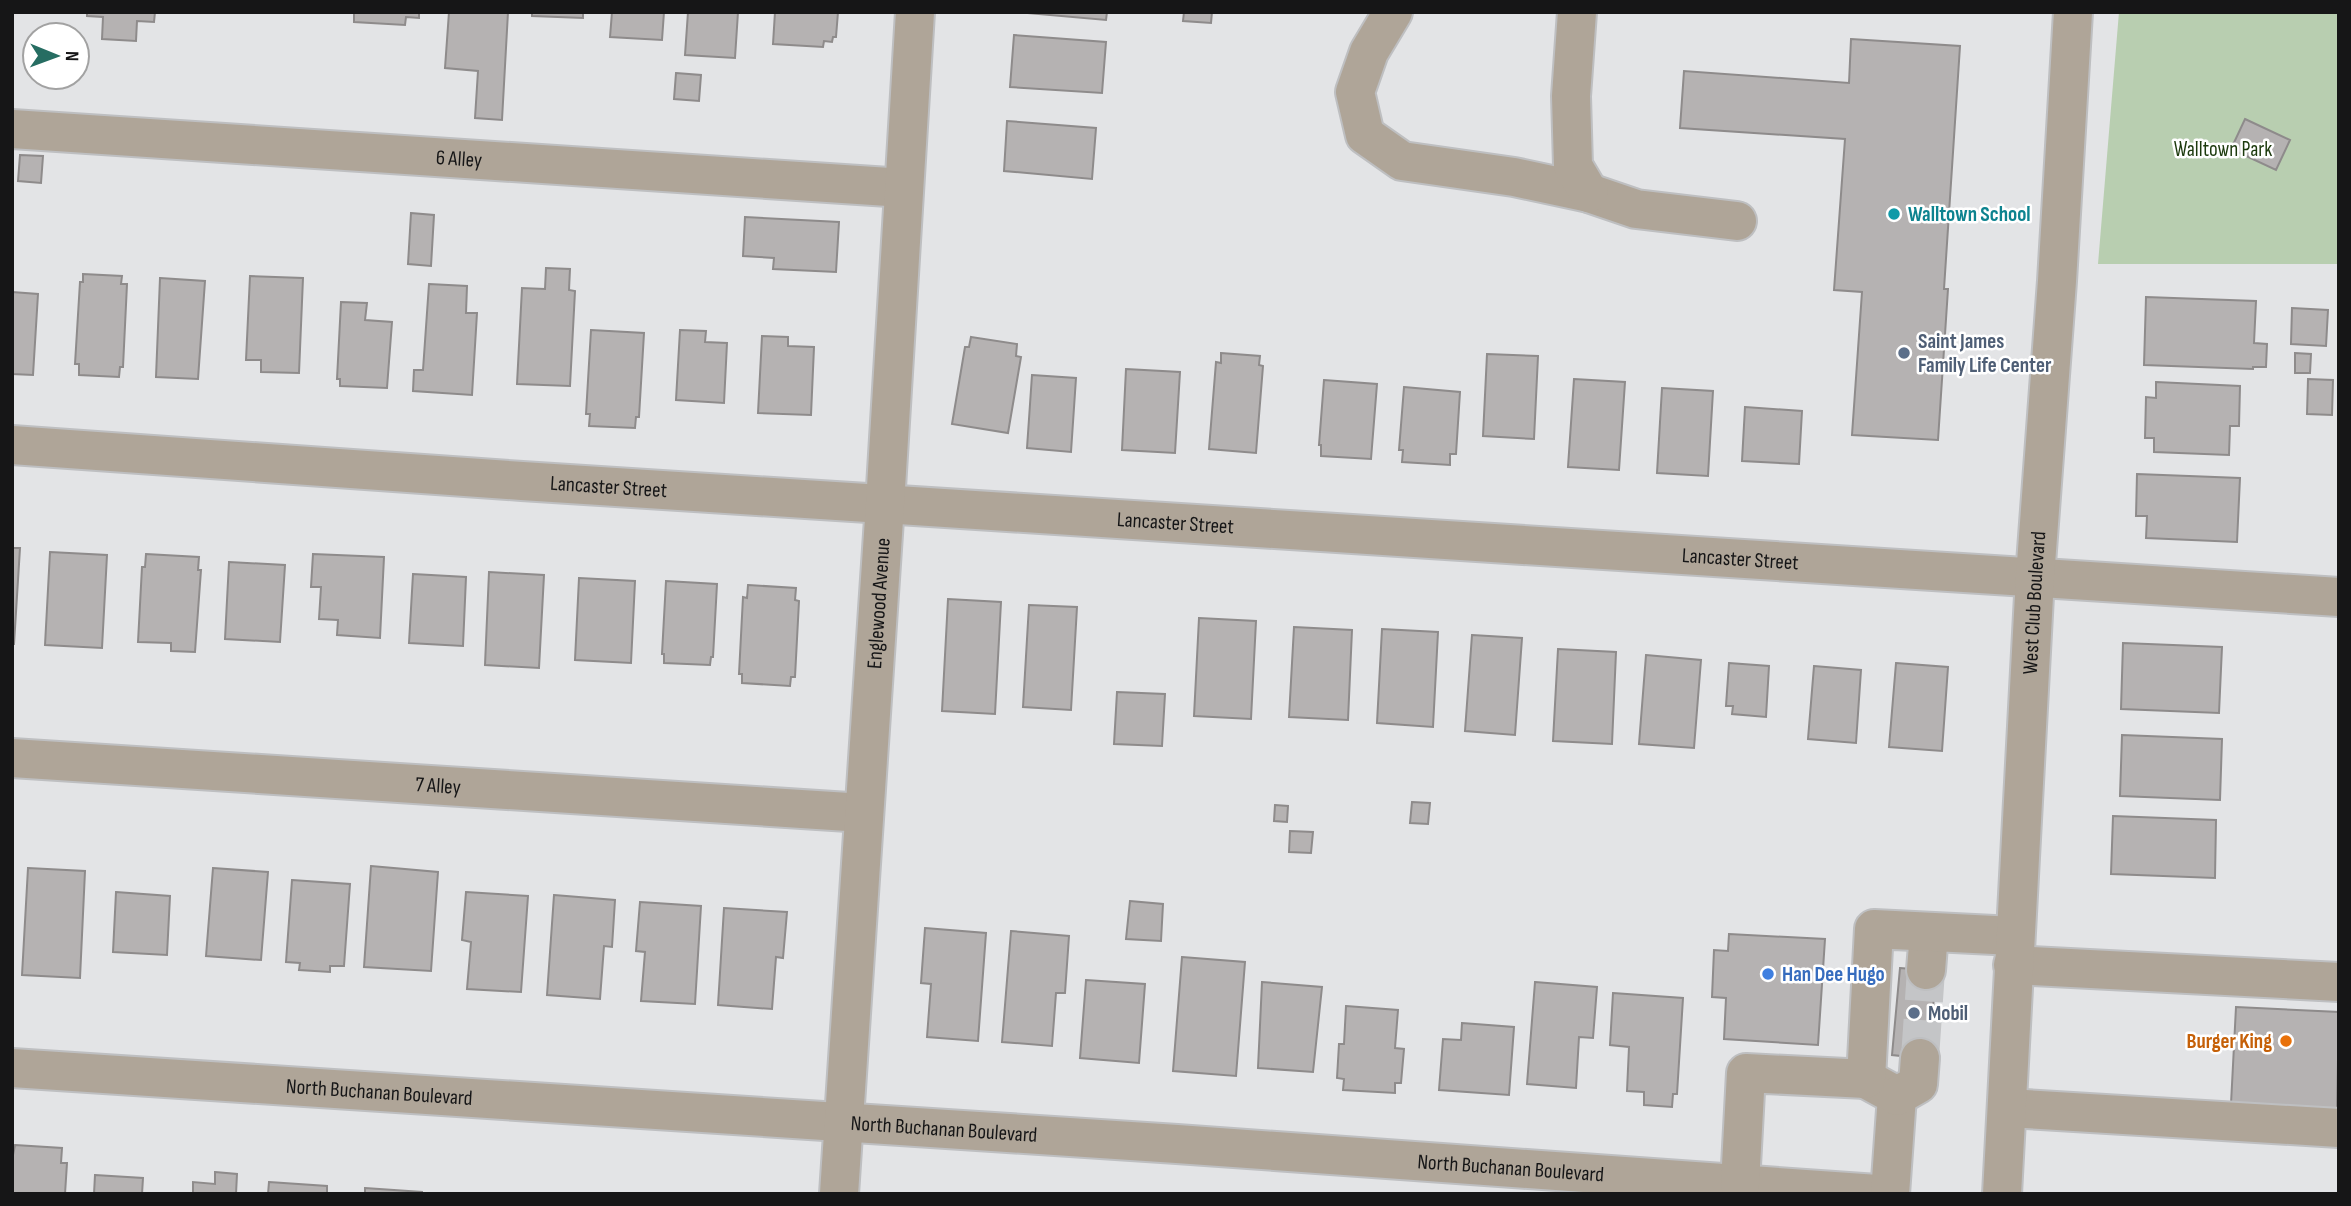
<svg xmlns="http://www.w3.org/2000/svg" width="2351" height="1206" viewBox="0 0 2351 1206" font-family="'Sofia Sans Condensed',sans-serif">
  <style>
    .green { fill: #b8ceb0 }
    .building { fill: #b5b2b2; stroke: #8e8b8b; stroke-width: 2 }
    .lines { fill: none; stroke-linecap: round; stroke-linejoin: round }
    .minor-tunnel { stroke: #c4c5c7; stroke-width: 38; stroke-dasharray: 38 19; stroke-linecap: butt }
    .minor-casing { stroke: #bebfc1; stroke-width: 42 }
    .minor { stroke: #afa598; stroke-width: 38 }
    .culture-dot { fill: #0f9aa8; stroke: #fff; stroke-width: 2.5 }
    .service-dot { fill: #5c6f8a; stroke: #fff; stroke-width: 2.5 }
    .shop-dot { fill: #3f7fe0; stroke: #fff; stroke-width: 2.5 }
    .food-dot { fill: #e8710a; stroke: #fff; stroke-width: 2.5 }
    .labels { text-anchor: middle; dominant-baseline: central; stroke-width: 5; stroke-linejoin: round; paint-order: stroke }
    .park-label { font-size: 21px; fill: #1c3a0d; stroke: #fff }
    .street-label { font-size: 21px; fill: #161617; stroke: #fff }
    .culture-label { font-size: 21px; font-weight: bold; fill: #0d838f; stroke: #fff; text-anchor: start }
    .service-label { font-size: 21px; font-weight: bold; fill: #4e5e75; stroke: #fff; text-anchor: start }
    .shop-label { font-size: 21px; font-weight: bold; fill: #366cbe; stroke: #fff; text-anchor: start }
    .food-label { font-size: 21px; font-weight: bold; fill: #c56008; stroke: #fff; text-anchor: end }
  </style>
  <rect width="100%" height="100%" fill="#e3e4e6"/>
  <path class="green" d="M 2119,12 L 2339,12 L 2339,264 L 2098,264 Z"/>
  <path class="building" d="M 87,12 L 155,12 L 154,22 L 137,21 L 136,41 L 102,39 L 103,17 L 87,16 Z
    M 354,12 L 419,12 L 419,18 L 406,17 L 405,25 L 354,22 Z
    M 449,12 L 508,12 L 502,120 L 475,118 L 478,71 L 445,68 Z
    M 532,12 L 583,12 L 583,18 L 532,16 Z
    M 612,12 L 664,12 L 662,40 L 610,37 Z
    M 688,12 L 738,12 L 735,58 L 685,55 Z
    M 775,12 L 838,12 L 836,37 L 833,37 L 832,42 L 824,41 L 823,47 L 773,44 Z
    M 1015,12 L 1107,12 L 1106,20 Z
    M 1184,12 L 1212,12 L 1211,23 L 1183,21 Z
    M 1014,35 L 1106,42 L 1102,93 L 1010,87 Z
    M 1851,39 L 1960,46 L 1944,289 L 1948,289 L 1938,440 L 1852,435 L 1862,292 L 1834,290 L 1845,139 L 1680,128 L 1684,71 L 1849,83 Z
    M 676,73 L 701,75 L 699,101 L 674,99 Z
    M 2245,119 L 2290,140 L 2276,170 L 2231,149 Z
    M 1007,121 L 1096,128 L 1092,179 L 1004,171 Z
    M 20,155 L 43,156 L 41,183 L 18,181 Z
    M 411,213 L 434,215 L 431,266 L 408,264 Z
    M 745,217 L 839,222 L 836,272 L 773,269 L 774,258 L 743,256 Z
    M 546,268 L 570,269 L 569,290 L 575,291 L 570,386 L 517,384 L 522,288 L 545,289 Z
    M 83,274 L 122,276 L 121,284 L 127,284 L 123,367 L 120,367 L 119,377 L 79,375 L 79,364 L 75,364 L 80,282 L 83,282 Z
    M 250,276 L 303,278 L 299,373 L 261,372 L 261,360 L 246,360 Z
    M 160,278 L 205,281 L 198,379 L 156,377 Z
    M 429,284 L 467,286 L 466,313 L 477,313 L 472,395 L 413,391 L 414,370 L 423,370 Z
    M 12,292 L 38,294 L 33,375 L 12,374 Z
    M 2146,297 L 2256,301 L 2254,343 L 2267,344 L 2266,367 L 2253,367 L 2253,369 L 2144,365 Z
    M 341,302 L 367,303 L 365,320 L 392,322 L 387,388 L 340,386 L 340,379 L 337,379 Z
    M 2292,308 L 2328,310 L 2326,346 L 2291,344 Z
    M 591,330 L 644,333 L 639,417 L 636,417 L 635,428 L 589,426 L 590,414 L 586,414 Z
    M 680,330 L 706,331 L 705,342 L 727,343 L 724,403 L 676,400 Z
    M 762,336 L 788,337 L 788,346 L 814,347 L 811,415 L 758,413 Z
    M 971,337 L 1017,344 L 1016,356 L 1021,357 L 1008,433 L 952,424 L 965,347 L 969,347 Z
    M 1221,353 L 1260,356 L 1259,365 L 1263,366 L 1256,453 L 1209,449 L 1216,362 L 1221,363 Z
    M 2295,353 L 2311,354 L 2310,373 L 2295,373 Z
    M 1487,354 L 1538,356 L 1534,439 L 1483,436 Z
    M 1126,369 L 1180,372 L 1175,453 L 1122,450 Z
    M 1032,375 L 1076,378 L 1071,452 L 1027,448 Z
    M 1574,379 L 1625,382 L 1619,470 L 1568,467 Z
    M 2308,379 L 2333,380 L 2332,415 L 2307,414 Z
    M 1324,380 L 1377,384 L 1371,459 L 1321,456 L 1321,445 L 1319,445 Z
    M 2156,382 L 2240,386 L 2239,426 L 2230,426 L 2229,455 L 2154,452 L 2154,438 L 2145,438 L 2146,397 L 2156,398 Z
    M 1404,387 L 1460,392 L 1456,454 L 1450,454 L 1450,465 L 1402,462 L 1403,450 L 1399,450 Z
    M 1662,388 L 1713,391 L 1708,476 L 1657,473 Z
    M 1745,407 L 1802,411 L 1799,464 L 1742,461 Z
    M 2137,474 L 2240,478 L 2237,542 L 2146,538 L 2147,516 L 2136,516 Z
    M 12,548 L 20,548 L 14,644 L 12,644 Z
    M 50,552 L 107,555 L 102,648 L 45,645 Z
    M 146,554 L 199,557 L 198,570 L 201,570 L 195,652 L 171,651 L 171,643 L 138,642 L 142,567 L 145,567 Z
    M 313,554 L 384,557 L 380,638 L 337,635 L 338,620 L 319,619 L 321,587 L 311,587 Z
    M 229,562 L 285,565 L 280,642 L 225,639 Z
    M 489,572 L 544,575 L 539,668 L 485,665 Z
    M 413,574 L 466,577 L 463,646 L 409,643 Z
    M 579,578 L 635,581 L 631,663 L 575,660 Z
    M 666,581 L 717,584 L 713,657 L 711,657 L 710,665 L 664,663 L 664,654 L 662,654 Z
    M 748,585 L 796,588 L 795,600 L 799,601 L 795,677 L 791,677 L 790,686 L 742,683 L 742,674 L 739,674 L 743,597 L 747,598 Z
    M 948,599 L 1001,602 L 995,714 L 942,711 Z
    M 1029,605 L 1077,607 L 1071,710 L 1023,707 Z
    M 1199,618 L 1256,621 L 1251,719 L 1194,716 Z
    M 1294,627 L 1352,630 L 1348,720 L 1289,717 Z
    M 1382,629 L 1438,632 L 1433,727 L 1377,723 Z
    M 1472,635 L 1522,638 L 1515,735 L 1465,731 Z
    M 2123,643 L 2222,647 L 2219,713 L 2121,709 Z
    M 1558,649 L 1616,652 L 1612,744 L 1553,741 Z
    M 1646,655 L 1701,660 L 1694,748 L 1639,744 Z
    M 1729,663 L 1769,666 L 1766,717 L 1732,714 L 1733,706 L 1726,706 Z
    M 1896,663 L 1948,667 L 1942,751 L 1889,747 Z
    M 1814,666 L 1861,670 L 1856,743 L 1808,739 Z
    M 1117,692 L 1165,694 L 1162,746 L 1114,744 Z
    M 2122,735 L 2222,739 L 2220,800 L 2120,796 Z
    M 1412,802 L 1430,803 L 1428,824 L 1410,823 Z
    M 1275,805 L 1288,806 L 1287,822 L 1274,821 Z
    M 2113,816 L 2216,820 L 2215,878 L 2111,874 Z
    M 1290,831 L 1313,832 L 1311,853 L 1289,852 Z
    M 371,866 L 438,872 L 431,971 L 364,967 Z
    M 28,868 L 85,871 L 80,978 L 22,975 Z
    M 213,868 L 268,872 L 261,960 L 206,956 Z
    M 292,880 L 350,884 L 344,966 L 330,966 L 330,972 L 299,970 L 300,963 L 286,962 Z
    M 116,892 L 170,896 L 167,955 L 113,952 Z
    M 466,892 L 528,896 L 521,992 L 467,989 L 471,942 L 462,940 Z
    M 554,895 L 615,900 L 612,947 L 604,946 L 600,999 L 547,995 Z
    M 1130,901 L 1163,904 L 1161,941 L 1126,939 Z
    M 640,902 L 701,906 L 695,1004 L 641,1001 L 645,952 L 636,951 Z
    M 724,908 L 787,912 L 783,958 L 776,957 L 772,1009 L 718,1005 Z
    M 925,928 L 986,933 L 978,1041 L 927,1037 L 931,984 L 921,983 Z
    M 1011,931 L 1069,936 L 1065,993 L 1056,993 L 1052,1046 L 1002,1042 Z
    M 1729,934 L 1825,939 L 1818,1045 L 1724,1039 L 1726,998 L 1712,997 L 1714,950 L 1728,951 Z
    M 1182,957 L 1245,962 L 1236,1076 L 1173,1071 Z
    M 1900,968 L 1936,971 L 1929,1059 L 1892,1055 Z
    M 1086,980 L 1145,984 L 1139,1063 L 1080,1058 Z
    M 1262,982 L 1322,987 L 1313,1072 L 1258,1068 Z
    M 1535,982 L 1597,987 L 1593,1038 L 1579,1037 L 1576,1088 L 1527,1084 Z
    M 1613,993 L 1683,998 L 1677,1094 L 1673,1094 L 1672,1107 L 1644,1105 L 1644,1092 L 1627,1091 L 1629,1047 L 1610,1045 Z
    M 1346,1006 L 1398,1010 L 1395,1048 L 1404,1049 L 1401,1083 L 1395,1083 L 1395,1093 L 1343,1090 L 1344,1079 L 1337,1078 L 1339,1044 L 1344,1044 Z
    M 2236,1007 L 2339,1012 L 2337,1109 L 2231,1104 Z
    M 1462,1023 L 1514,1027 L 1509,1095 L 1439,1090 L 1443,1039 L 1461,1040 Z
    M 15,1145 L 62,1148 L 61,1163 L 67,1163 L 65,1194 L 12,1194 L 12,1160 Z
    M 215,1172 L 237,1174 L 236,1194 L 193,1194 L 193,1182 L 215,1184 Z
    M 95,1175 L 143,1178 L 142,1194 L 94,1194 Z
    M 269,1182 L 327,1186 L 327,1194 L 268,1194 Z
    M 365,1188 L 422,1192 L 422,1194 L 365,1194 Z"/>
  <g class="lines">
    <path class="minor-tunnel" d="M 1920,1058 L 1926,970"/>
    <g class="minor-casing">
      <g id="minor">
        <path d="M 1393,12 L 1369,52 L 1355,92 L 1365,135 L 1402,161 L 1514,177 L 1589,193 L 1636,209 L 1737,221"/>
        <path d="M 1577,12 L 1571,96 L 1573,166 L 1589,193"/>
        <path id="s1" d="M 12,129 L 904,188"/>
        <path id="s2" d="M 12,445 L 522,481 L 2339,597"/>
        <path id="s3" d="M 12,758 L 864,813"/>
        <path d="M 2013,965 L 2339,982"/>
        <path d="M 1926,970 L 1929,933"/>
        <path id="s4" d="M 12,1068 L 1177,1144 L 1877,1194"/>
        <path d="M 1866,1079 L 1897,1096 L 1890,1194"/>
        <path d="M 1897,1096 L 1918,1084 L 1920,1058"/>
        <path d="M 2008,1108 L 2339,1128"/>
        <path d="M 1740,1184 L 1746,1073 L 1866,1079 L 1874,929 L 2014,936"/>
        <path id="s5" d="M 839,1194 L 885,504 L 915,12"/>
        <path id="s6" d="M 2002,1194 L 2035,577 L 2057,281 L 2073,12"/>
      </g>
    </g>
    <use href="#minor" class="minor"/>
  </g>
  <circle class="culture-dot" cx="1894" cy="214" r="7"/>
  <g class="service-dot">
    <circle cx="1904" cy="353" r="7"/>
    <circle cx="1914" cy="1013" r="7"/>
  </g>
  <circle class="shop-dot" cx="1768" cy="974" r="7"/>
  <circle class="food-dot" cx="2286" cy="1041" r="7"/>
  <g class="labels">
    <g class="park-label">
      <text x="2223" y="149">Walltown Park</text>
    </g>
    <g class="street-label">
      <text stroke="none"><textPath href="#s1" startOffset="448">6 Alley</textPath></text>
      <text stroke="none"><textPath href="#s2" startOffset="598">Lancaster Street</textPath></text>
      <text stroke="none"><textPath href="#s2" startOffset="1166">Lancaster Street</textPath></text>
      <text stroke="none"><textPath href="#s2" startOffset="1732">Lancaster Street</textPath></text>
      <text stroke="none"><textPath href="#s5" startOffset="592">Englewood Avenue</textPath></text>
      <text stroke="none"><textPath href="#s6" startOffset="592">West Club Boulevard</textPath></text>
      <text stroke="none"><textPath href="#s3" startOffset="427">7 Alley</textPath></text>
      <text stroke="none"><textPath href="#s4" startOffset="368">North Buchanan Boulevard</textPath></text>
      <text stroke="none"><textPath href="#s4" startOffset="934">North Buchanan Boulevard</textPath></text>
      <text stroke="none"><textPath href="#s4" startOffset="1502">North Buchanan Boulevard</textPath></text>
    </g>
    <g class="culture-label">
      <text x="1908" y="214">Walltown School</text>
    </g>
    <g class="service-label">
      <text x="1918" y="341">Saint James<tspan x="1918" dy="24">Family Life Center</tspan></text>
      <text x="1928" y="1013">Mobil</text>
    </g>
    <g class="shop-label">
      <text x="1782" y="974">Han Dee Hugo</text>
    </g>
    <g class="food-label">
      <text x="2272" y="1041">Burger King</text>
    </g>
  </g>
  <rect width="2351" height="1206" fill="none" stroke="#161617" stroke-width="28"/>
  <g transform="translate(56 56) rotate(91)"><circle r="33" fill="#ffffff" stroke="#a2a2a2" stroke-width="2"/>
  <path d="M0-5L12 26L0 18L-12 26Z" fill="#266d62"/>
  <text y="-10" font-size="19" font-weight="bold" text-anchor="middle" fill="#161617">N</text>
  </g>
</svg>
